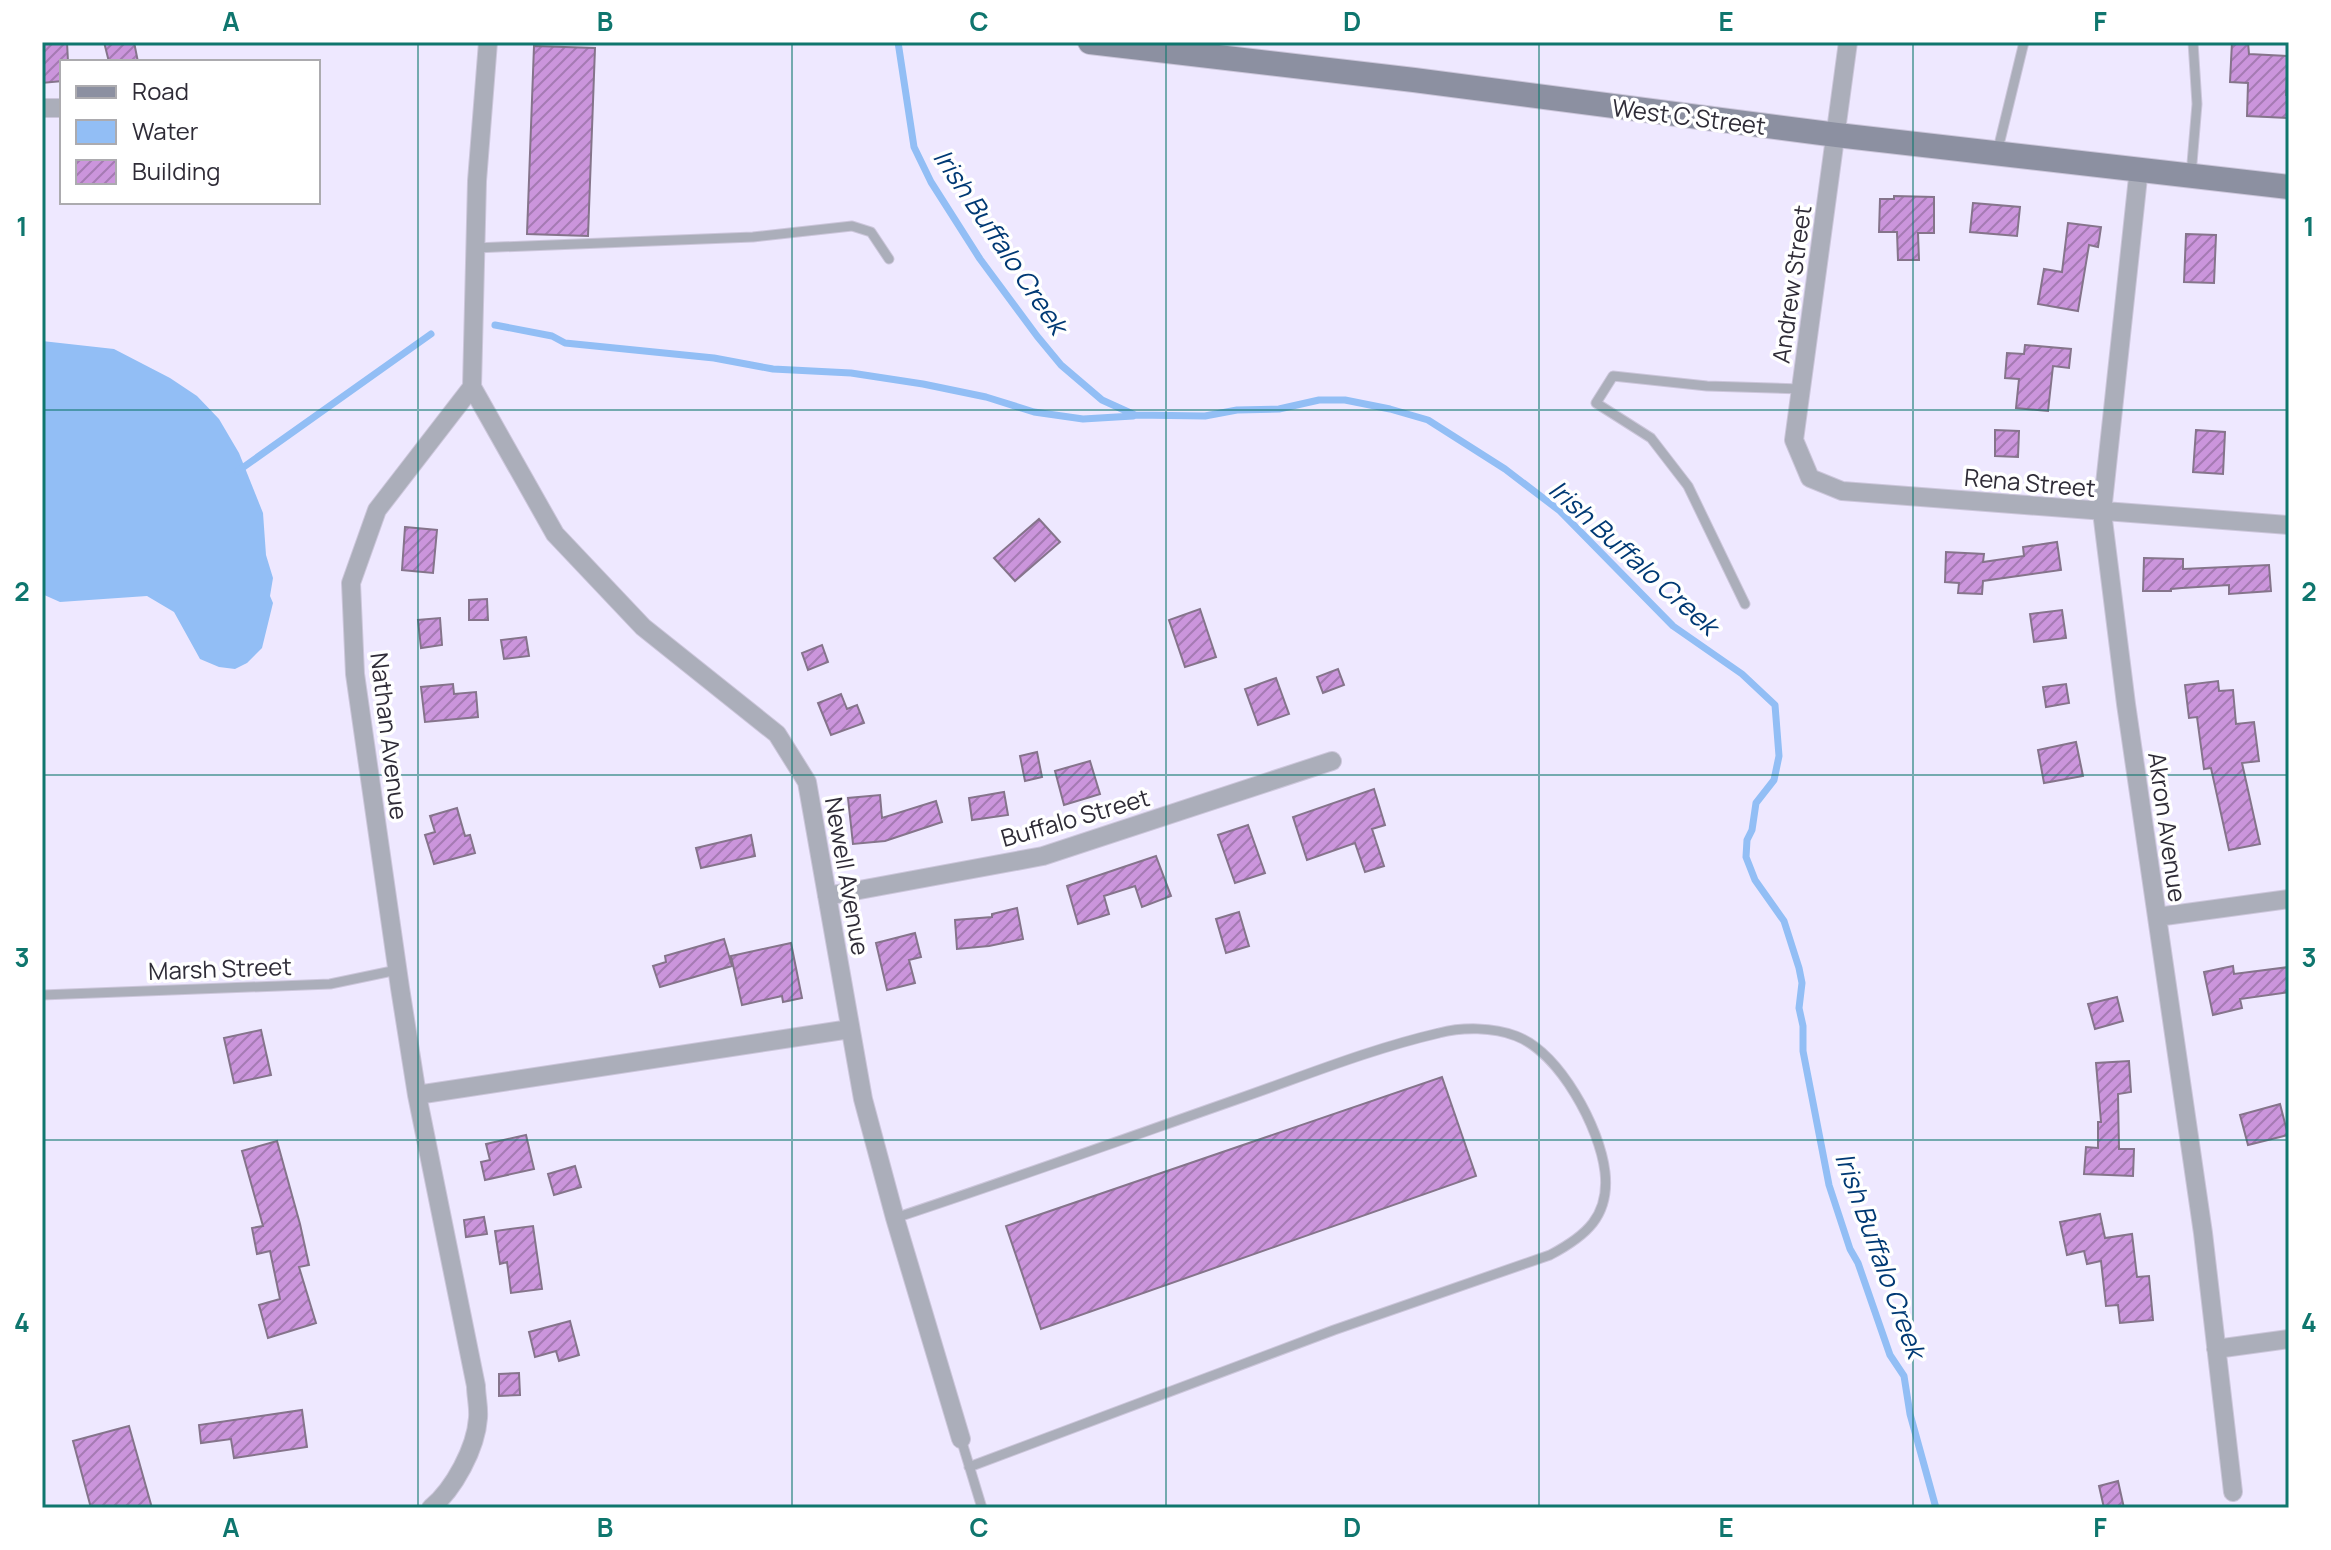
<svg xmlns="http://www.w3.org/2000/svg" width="2331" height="1550" viewBox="0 0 2331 1550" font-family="Manrope,sans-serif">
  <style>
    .water { fill: #92bef5 }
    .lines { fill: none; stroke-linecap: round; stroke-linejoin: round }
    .stream { stroke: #92bef5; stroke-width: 7 }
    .building { fill: url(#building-hatch); stroke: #85748b; stroke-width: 2 }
    .lane-casing { stroke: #ccc6db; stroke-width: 11 }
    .street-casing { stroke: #ccc6db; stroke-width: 20 }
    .secondary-casing { stroke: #ccc6db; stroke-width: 26 }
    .lane { stroke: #abaeba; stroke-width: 9 }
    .street { stroke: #abaeba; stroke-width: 18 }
    .secondary { stroke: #8c90a1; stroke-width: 24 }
    .grid { fill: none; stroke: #0f766e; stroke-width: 2; stroke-opacity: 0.55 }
    .labels { text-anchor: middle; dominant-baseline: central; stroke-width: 7; stroke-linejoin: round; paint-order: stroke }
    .street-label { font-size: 24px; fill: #2f2c37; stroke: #fff }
    .water-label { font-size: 26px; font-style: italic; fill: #003974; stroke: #fff }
    .neatline { fill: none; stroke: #0f766e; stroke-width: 3 }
    .grid-label { font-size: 26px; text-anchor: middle; font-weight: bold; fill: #0f766e }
  </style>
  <defs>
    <pattern id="building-hatch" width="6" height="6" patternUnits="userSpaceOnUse" patternTransform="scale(2)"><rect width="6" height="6" fill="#cb95dc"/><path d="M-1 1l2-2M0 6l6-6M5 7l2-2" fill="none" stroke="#a57ab3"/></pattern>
  </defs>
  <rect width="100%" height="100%" fill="#eee8ff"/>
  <path class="water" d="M 42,341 L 114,349 L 170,378 L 197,396 L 219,419 L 239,453 L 263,513 L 266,555 L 273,578 L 270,596 L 273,603 L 262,648 L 247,663 L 235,669 L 219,667 L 200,659 L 174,612 L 147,596 L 60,602 L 42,594 Z"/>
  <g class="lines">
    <path class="stream" d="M 898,42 L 914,147 L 931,182 L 980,259 L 1037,336 L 1061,365 L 1102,400 L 1135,415 L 1205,416 L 1237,410 L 1279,409 L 1319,400 L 1345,400 L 1390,409 L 1428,420 L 1505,469 L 1560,511 L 1673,626 L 1742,674 L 1775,705 L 1779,756 L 1774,780 L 1756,803 L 1752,830 L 1747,840 L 1746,857 L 1755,880 L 1784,921 L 1799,968 L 1802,983 L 1799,1008 L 1803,1026 L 1803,1051 L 1829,1185 L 1850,1249 L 1858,1263 L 1890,1355 L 1904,1376 L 1910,1414 L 1936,1508
      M 495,325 L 552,336 L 565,343 L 714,358 L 773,369 L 851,373 L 923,384 L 986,397 L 1034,412 L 1083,419 L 1133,416
      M 238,471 L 431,334"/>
  </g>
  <path class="building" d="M 42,42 L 67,42 L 68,62 L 62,62 L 62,81 L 42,83 Z
    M 104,42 L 134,42 L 138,62 L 109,62 Z
    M 2232,42 L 2248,42 L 2249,54 L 2288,56 L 2286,95 L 2289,96 L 2289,118 L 2247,116 L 2248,83 L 2230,82 Z
    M 534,46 L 595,48 L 588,236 L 527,234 Z
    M 1894,196 L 1934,197 L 1934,233 L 1918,233 L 1919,260 L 1898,260 L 1897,232 L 1879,232 L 1880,199 L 1894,199 Z
    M 1973,203 L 2020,207 L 2017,236 L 1970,232 Z
    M 2068,223 L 2101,227 L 2098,247 L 2089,245 L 2078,311 L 2038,304 L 2044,269 L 2062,272 Z
    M 2186,234 L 2216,235 L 2214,283 L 2184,282 Z
    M 2025,345 L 2071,349 L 2069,368 L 2053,366 L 2048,411 L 2016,408 L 2019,379 L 2005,378 L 2007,353 L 2024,354 Z
    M 1995,430 L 2019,431 L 2018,457 L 1995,456 Z
    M 2196,430 L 2225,432 L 2223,474 L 2193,472 Z
    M 1039,519 L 1060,542 L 1015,581 L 994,558 Z
    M 405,527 L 437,530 L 433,573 L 402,570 Z
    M 2057,542 L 2061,570 L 1983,581 L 1982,594 L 1958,593 L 1959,583 L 1945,582 L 1946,552 L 1984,554 L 1983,562 L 2024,556 L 2023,547 Z
    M 2144,558 L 2183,559 L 2183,569 L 2269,565 L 2271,591 L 2229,594 L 2229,585 L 2182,588 L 2171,589 L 2171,591 L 2143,591 Z
    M 487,599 L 488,620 L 469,620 L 469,600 Z
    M 1200,609 L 1216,657 L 1185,667 L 1169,620 Z
    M 2062,610 L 2066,638 L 2034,642 L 2030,614 Z
    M 440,618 L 442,645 L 421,648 L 418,620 Z
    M 526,637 L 529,656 L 504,659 L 501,640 Z
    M 822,645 L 828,662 L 808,670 L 802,653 Z
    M 1338,669 L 1344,685 L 1323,693 L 1317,677 Z
    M 1276,678 L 1289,714 L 1258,725 L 1245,689 Z
    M 2218,681 L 2219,691 L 2233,690 L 2236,724 L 2254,722 L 2259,761 L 2242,763 L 2260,844 L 2229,850 L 2211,768 L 2204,769 L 2197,717 L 2189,718 L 2185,685 Z
    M 453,684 L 454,694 L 476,692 L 478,717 L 425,722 L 421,687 Z
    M 2066,684 L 2069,703 L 2046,707 L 2043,687 Z
    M 841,694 L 847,709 L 857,705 L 864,723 L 831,735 L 818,703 Z
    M 2076,742 L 2083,776 L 2044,783 L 2038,750 Z
    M 1037,752 L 1042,777 L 1025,781 L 1020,756 Z
    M 1090,761 L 1100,794 L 1064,805 L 1055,771 Z
    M 1374,789 L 1385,825 L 1372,829 L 1384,866 L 1365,872 L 1355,843 L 1307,860 L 1293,817 Z
    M 1004,792 L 1008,815 L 972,820 L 969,798 Z
    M 880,795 L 882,818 L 936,801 L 942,822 L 885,841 L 853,844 L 848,798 Z
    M 457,808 L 465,836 L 470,835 L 475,853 L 434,864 L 425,835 L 435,832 L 430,816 Z
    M 1248,825 L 1265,873 L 1235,883 L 1218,835 Z
    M 751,835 L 755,856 L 701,868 L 696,848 Z
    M 1156,856 L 1171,896 L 1142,907 L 1135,886 L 1104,896 L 1109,914 L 1078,924 L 1067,886 Z
    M 1017,908 L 1023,939 L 989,946 L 957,949 L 955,920 L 992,917 L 992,914 Z
    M 1239,912 L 1249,946 L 1226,953 L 1216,919 Z
    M 915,933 L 921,957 L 909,960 L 915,983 L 887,990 L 876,943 Z
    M 724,939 L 732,966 L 660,987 L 653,966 L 666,962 L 665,956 Z
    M 791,943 L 802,998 L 783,1002 L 782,996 L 742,1005 L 731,956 Z
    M 2233,966 L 2234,974 L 2289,967 L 2289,992 L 2240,999 L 2242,1008 L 2213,1015 L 2204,972 Z
    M 2117,997 L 2123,1021 L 2095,1029 L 2088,1004 Z
    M 261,1030 L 271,1075 L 234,1083 L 224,1038 Z
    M 2129,1061 L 2131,1092 L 2118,1094 L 2119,1149 L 2134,1149 L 2133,1176 L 2084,1174 L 2086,1147 L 2098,1148 L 2098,1122 L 2101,1122 L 2096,1063 Z
    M 1442,1077 L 1476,1176 L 1041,1329 L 1006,1226 Z
    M 2280,1104 L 2288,1135 L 2248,1145 L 2240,1115 Z
    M 526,1135 L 534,1169 L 485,1180 L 481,1162 L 490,1160 L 486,1144 Z
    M 277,1141 L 300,1224 L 309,1265 L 299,1267 L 316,1323 L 268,1338 L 259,1305 L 280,1299 L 270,1251 L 257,1254 L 252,1228 L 263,1226 L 242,1151 Z
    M 575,1166 L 581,1187 L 554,1195 L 548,1174 Z
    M 2100,1214 L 2105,1238 L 2132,1234 L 2137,1277 L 2149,1276 L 2153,1320 L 2120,1323 L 2118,1305 L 2106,1306 L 2101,1261 L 2087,1264 L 2084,1251 L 2067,1255 L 2060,1222 Z
    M 484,1217 L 487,1234 L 466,1237 L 464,1220 Z
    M 533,1226 L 542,1289 L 511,1293 L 507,1262 L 500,1264 L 495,1231 Z
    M 570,1321 L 579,1355 L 559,1361 L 556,1351 L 535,1357 L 529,1332 Z
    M 519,1373 L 520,1395 L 499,1396 L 499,1374 Z
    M 302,1410 L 307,1447 L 234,1458 L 231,1439 L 201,1443 L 199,1425 Z
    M 129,1426 L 152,1508 L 91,1508 L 73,1441 Z
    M 2118,1481 L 2124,1508 L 2104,1508 L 2099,1486 Z"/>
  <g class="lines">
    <g class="lane-casing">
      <path id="lane" d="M 1997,153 L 2024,42
        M 2191,175 L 2197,104 L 2193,42
        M 475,248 L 753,237 L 852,226 L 871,232 L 889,259
        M 1745,604 L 1688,486 L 1651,438 L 1596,403 L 1613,376 L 1707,386 L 1801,389
        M 42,995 L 330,984 L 397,970
        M 895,1218 C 1010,1180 1124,1139 1238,1099 C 1304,1076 1370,1049 1439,1033 C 1462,1027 1493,1027 1516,1036 C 1560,1053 1600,1128 1605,1172 C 1610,1216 1586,1236 1550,1255 L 1334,1330 L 969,1467
        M 961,1439 L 982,1508"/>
    </g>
    <g class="street-casing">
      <path id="street" d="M 1848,42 L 1794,440 L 1810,478 L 1842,491 L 2289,525
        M 42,108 L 62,108
        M 2139,168 L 2102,512 L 2126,704 L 2203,1233 L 2233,1492
        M 472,387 L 555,534 L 643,627 L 777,734 L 807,782 L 863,1099 L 895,1218 L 961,1439
        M 827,896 L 1043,856 L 1332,761
        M 2157,917 L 2289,899
        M 417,1095 L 850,1029
        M 2216,1349 L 2289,1339
        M 431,1508 C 454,1489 476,1448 478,1418 C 479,1407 476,1396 476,1386 L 417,1095 L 400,988 L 355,674 L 351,583 L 377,510 L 472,387 L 477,181 L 488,42"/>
    </g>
    <g class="secondary-casing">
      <path id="secondary" d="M 1090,42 L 1414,80 L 1837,135 L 2289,187"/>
    </g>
    <use href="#lane" class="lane"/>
    <use href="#street" class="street"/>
    <use href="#secondary" class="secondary"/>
  </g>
  <path class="grid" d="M 418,42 L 418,1508M 792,42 L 792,1508M 1166,42 L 1166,1508M 1539,42 L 1539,1508M 1913,42 L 1913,1508M 42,410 L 2289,410M 42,775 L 2289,775M 42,1140 L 2289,1140"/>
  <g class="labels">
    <g class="street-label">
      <text transform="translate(1689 116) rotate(7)">West C Street</text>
      <text transform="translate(1791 284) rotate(-82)">Andrew Street</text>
      <text transform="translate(2030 482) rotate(5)">Rena Street</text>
      <text transform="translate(390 736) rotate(83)">Nathan Avenue</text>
      <text transform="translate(1075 817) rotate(-16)">Buffalo Street</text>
      <text transform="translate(2168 827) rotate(82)">Akron Avenue</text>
      <text transform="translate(848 876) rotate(80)">Newell Avenue</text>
      <text transform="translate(220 968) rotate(-2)">Marsh Street</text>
    </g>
    <g class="water-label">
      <text transform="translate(1001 241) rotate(56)">Irish Buffalo Creek</text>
      <text transform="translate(1634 557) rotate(42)">Irish Buffalo Creek</text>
      <text transform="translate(1881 1255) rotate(70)">Irish Buffalo Creek</text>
    </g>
  </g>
  <rect width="2331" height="1550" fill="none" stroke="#ffffff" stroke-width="88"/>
  <rect x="60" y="60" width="260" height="144" fill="#ffffff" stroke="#acabaf" stroke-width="2"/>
  <rect x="76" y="86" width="40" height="12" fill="#8c90a1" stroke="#acabaf" stroke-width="2"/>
  <text x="132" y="100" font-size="24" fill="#2f2c37">Road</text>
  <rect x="76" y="120" width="40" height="24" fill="#92bef5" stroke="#acabaf" stroke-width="2"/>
  <text x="132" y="140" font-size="24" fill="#2f2c37">Water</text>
  <rect x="76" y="160" width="40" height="24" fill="url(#building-hatch)" stroke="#acabaf" stroke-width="2"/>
  <text x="132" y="180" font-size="24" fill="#2f2c37">Building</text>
  <rect x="44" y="44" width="2243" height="1462" class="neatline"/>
  <g class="grid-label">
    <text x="231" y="31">A</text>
    <text x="605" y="31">B</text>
    <text x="979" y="31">C</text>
    <text x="1352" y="31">D</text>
    <text x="1726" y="31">E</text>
    <text x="2100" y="31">F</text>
    <text x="22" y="236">1</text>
    <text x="2309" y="236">1</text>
    <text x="22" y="601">2</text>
    <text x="2309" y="601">2</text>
    <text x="22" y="967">3</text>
    <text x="2309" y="967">3</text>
    <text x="22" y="1332">4</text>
    <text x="2309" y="1332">4</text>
    <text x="231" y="1537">A</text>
    <text x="605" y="1537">B</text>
    <text x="979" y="1537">C</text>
    <text x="1352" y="1537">D</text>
    <text x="1726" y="1537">E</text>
    <text x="2100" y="1537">F</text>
  </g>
</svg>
